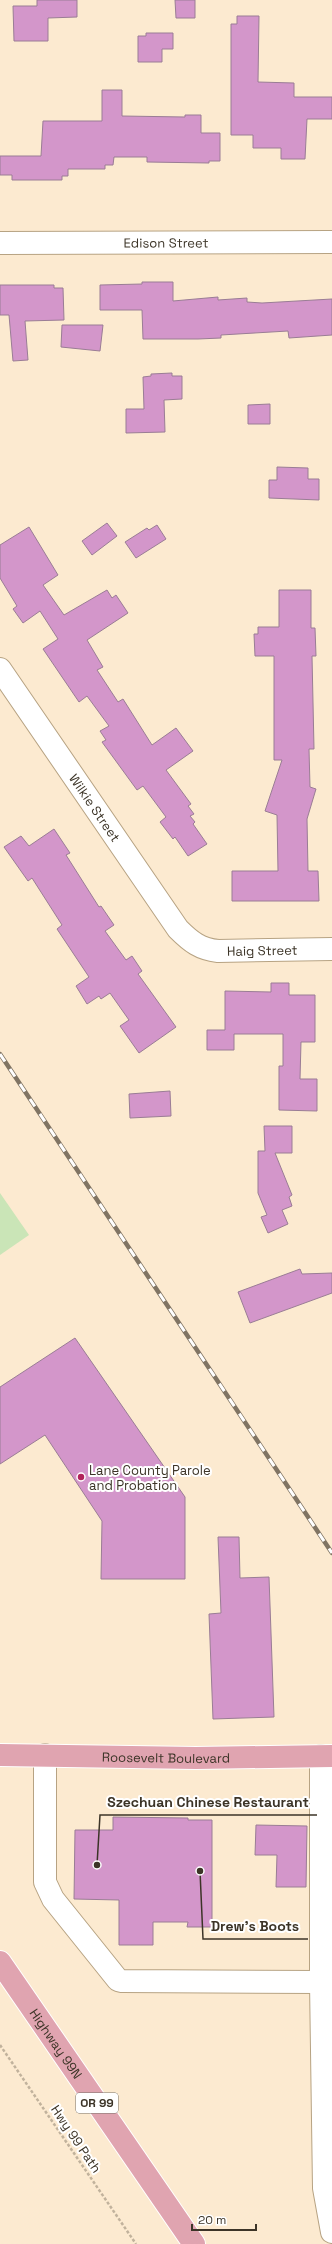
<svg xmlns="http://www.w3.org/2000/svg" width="332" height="2244" viewBox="0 0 332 2244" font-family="'Space Grotesk',sans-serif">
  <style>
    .grass { fill: #cae5b7 }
    .building { fill: #d396ca; stroke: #9a7d95 }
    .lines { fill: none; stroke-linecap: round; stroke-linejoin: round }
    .minor-casing { stroke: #b7a383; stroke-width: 24 }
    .major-casing { stroke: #fff; stroke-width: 24 }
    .path { stroke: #c1b29c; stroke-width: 2.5; stroke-dasharray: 3 2; stroke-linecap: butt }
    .minor { stroke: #fff; stroke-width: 22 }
    .major { stroke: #e0a4b0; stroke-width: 22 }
    .rail-casing { stroke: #807463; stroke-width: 4.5 }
    .rail { stroke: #fff; stroke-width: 3; stroke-dasharray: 9; stroke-linecap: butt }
    .poi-dot { fill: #b1235b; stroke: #fff; stroke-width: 1.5 }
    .labels { text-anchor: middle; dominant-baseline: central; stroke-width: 4; stroke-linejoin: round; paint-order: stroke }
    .shield { fill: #fff; stroke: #767168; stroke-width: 1 }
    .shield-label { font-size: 12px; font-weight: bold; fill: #3c3427 }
    .street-label { font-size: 13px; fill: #3c3427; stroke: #fff }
    .poi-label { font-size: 13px; fill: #3c3427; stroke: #fff; text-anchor: start }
    .leader { fill: none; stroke: #3c3427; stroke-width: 1.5 }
    .callout-dot { fill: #3c3427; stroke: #fff; stroke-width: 1.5 }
    .callout-label { font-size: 14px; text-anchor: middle; font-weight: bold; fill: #3c3427; stroke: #fff; stroke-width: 4; stroke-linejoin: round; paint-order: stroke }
  </style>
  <rect width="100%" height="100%" fill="#fcead0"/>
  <path class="grass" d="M 0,1193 L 29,1235 L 0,1255 Z"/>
  <path class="building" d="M 37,0 L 77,0 L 77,17 L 48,18 L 48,41 L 14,41 L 13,6 L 37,6 Z
    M 175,0 L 195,0 L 195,18 L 176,18 Z
    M 237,16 L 259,16 L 258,82 L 294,83 L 294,97 L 332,97 L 332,119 L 307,119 L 305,159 L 281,159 L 281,148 L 253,148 L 253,135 L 231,135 L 231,24 L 237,24 Z
    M 146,33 L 173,33 L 173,49 L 162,49 L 162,62 L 138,62 L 138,36 L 146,36 Z
    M 102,90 L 122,90 L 122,116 L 185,117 L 185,115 L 201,115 L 201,133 L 220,133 L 220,161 L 209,161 L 209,163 L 147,162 L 147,157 L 114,157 L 113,165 L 105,165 L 105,169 L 68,169 L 68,176 L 62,176 L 62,180 L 12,180 L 12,175 L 0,175 L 0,156 L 41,156 L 43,121 L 102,121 Z
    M 142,282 L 173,282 L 173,301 L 218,297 L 218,300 L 247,298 L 247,302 L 262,303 L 332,299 L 332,335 L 289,338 L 288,331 L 221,335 L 221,338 L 198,339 L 143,339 L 142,310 L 100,310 L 100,285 L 142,284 Z
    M 0,285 L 54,285 L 54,288 L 63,288 L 64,320 L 25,321 L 28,360 L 13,361 L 9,315 L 0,315 Z
    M 62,325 L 103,325 L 100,351 L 61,347 Z
    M 172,373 L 172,376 L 182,376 L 182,399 L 164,400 L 165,432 L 126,433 L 126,409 L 144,409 L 143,377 L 151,376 L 151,374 Z
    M 270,404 L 270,424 L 248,424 L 248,405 Z
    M 277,467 L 308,468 L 308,479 L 319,479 L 319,500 L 269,498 L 269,480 L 277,480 Z
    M 107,523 L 117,536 L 92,555 L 82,541 Z
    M 157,525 L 166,539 L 136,558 L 125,542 L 147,528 L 149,530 Z
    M 29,527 L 58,575 L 43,585 L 64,615 L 107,590 L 112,598 L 116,595 L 128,613 L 87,640 L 103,667 L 97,670 L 118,702 L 123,699 L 152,745 L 176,728 L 193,751 L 166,770 L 191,804 L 188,806 L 194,814 L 190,816 L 195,822 L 193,824 L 207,844 L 188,856 L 175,837 L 173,839 L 160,822 L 166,817 L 143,786 L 137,790 L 102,742 L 106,740 L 100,731 L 109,726 L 87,696 L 79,702 L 43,649 L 58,639 L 40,611 L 23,623 L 13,609 L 17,606 L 0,578 L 0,545 Z
    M 279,590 L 311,590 L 311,628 L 315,628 L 316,656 L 312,656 L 314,749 L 309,749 L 310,787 L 316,789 L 307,819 L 308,871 L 318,871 L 319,901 L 232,901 L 232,871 L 278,871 L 277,815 L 265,811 L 282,760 L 274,760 L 274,656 L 255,656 L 254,634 L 258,634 L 258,627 L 279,627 Z
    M 54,829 L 70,853 L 66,855 L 99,907 L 101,906 L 114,925 L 105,931 L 126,960 L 132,956 L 142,971 L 138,974 L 176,1027 L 139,1053 L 120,1026 L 129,1020 L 110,993 L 101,999 L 99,996 L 87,1004 L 76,986 L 89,977 L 57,929 L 62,925 L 32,878 L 28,881 L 4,847 L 21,836 L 29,846 Z
    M 271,983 L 289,983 L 289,995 L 315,995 L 315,1042 L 301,1042 L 300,1079 L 317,1079 L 317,1111 L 279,1110 L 279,1066 L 283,1066 L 283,1034 L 234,1034 L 234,1050 L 207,1050 L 207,1030 L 225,1030 L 225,991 L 271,992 Z
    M 170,1091 L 171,1116 L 130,1118 L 129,1094 Z
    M 264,1126 L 292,1126 L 292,1153 L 275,1153 L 292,1195 L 289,1197 L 292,1206 L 282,1210 L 288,1224 L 268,1233 L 261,1217 L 267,1215 L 258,1193 L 258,1151 L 265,1151 Z
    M 300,1269 L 302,1274 L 332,1273 L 332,1293 L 250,1323 L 238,1292 Z
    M 75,1338 L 185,1497 L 185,1579 L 101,1579 L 102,1521 L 45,1435 L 0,1464 L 0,1387 Z
    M 218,1537 L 239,1537 L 240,1578 L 269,1577 L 274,1717 L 213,1719 L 209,1614 L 221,1613 Z
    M 113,1817 L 188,1818 L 188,1820 L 212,1820 L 212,1927 L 187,1927 L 188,1922 L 153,1922 L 153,1945 L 119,1945 L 119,1900 L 74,1899 L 75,1830 L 113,1830 Z
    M 256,1825 L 307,1826 L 306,1887 L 276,1887 L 277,1855 L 255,1855 Z"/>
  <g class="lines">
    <g class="minor-casing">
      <g id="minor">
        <path id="s1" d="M 0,243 L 332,242"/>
        <path id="s2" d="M 0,669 L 178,929 C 191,942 200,949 218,951 L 332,949"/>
        <path d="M 45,1755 L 45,1882 L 53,1899 L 118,1980 L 122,1981 L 321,1982 L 321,1756"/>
        <path d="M 321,1982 L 324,2188 L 332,2232"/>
      </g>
    </g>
    <g class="major-casing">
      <g id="major">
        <path id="s3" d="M 0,1755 L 196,1758 L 332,1756"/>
        <path id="s4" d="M 0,1962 L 194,2244"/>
      </g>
    </g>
    <path class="path" d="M 0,2045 L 136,2244"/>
    <use href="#minor" class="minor"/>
    <use href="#major" class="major"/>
    <g class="rail-casing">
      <path id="rail" d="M 0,1054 L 332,1553"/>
    </g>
    <use href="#rail" class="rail"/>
  </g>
  <circle class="poi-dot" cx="81" cy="1477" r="4"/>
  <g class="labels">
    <rect class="shield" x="76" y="2093" width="42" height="20" rx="3"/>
    <g class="shield-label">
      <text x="97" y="2103">OR 99</text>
    </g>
    <g class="street-label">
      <text stroke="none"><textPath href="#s1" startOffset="166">Edison Street</textPath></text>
      <text stroke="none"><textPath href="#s2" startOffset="168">Wilkie Street</textPath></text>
      <text stroke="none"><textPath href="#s2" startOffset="406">Haig Street</textPath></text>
      <text stroke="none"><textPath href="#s3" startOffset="166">Roosevelt Boulevard</textPath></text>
      <text stroke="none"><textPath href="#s4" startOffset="99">Highway 99N</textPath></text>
      <text transform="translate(76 2139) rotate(56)">Hwy 99 Path</text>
    </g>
    <g class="poi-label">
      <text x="89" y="1470">Lane County Parole<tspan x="89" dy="15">and Probation</tspan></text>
    </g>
  </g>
  <path class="leader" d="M97 1865L100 1815H317M200 1871L203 1939H308"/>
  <g class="callout-dot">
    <circle cx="97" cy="1865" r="4"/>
    <circle cx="200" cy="1871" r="4"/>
  </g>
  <g class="callout-label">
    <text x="208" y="1807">Szechuan Chinese Restaurant</text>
    <text x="255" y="1931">Drew's Boots</text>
  </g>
  <path d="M192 2224v6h64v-6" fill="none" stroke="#3c3427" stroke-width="2"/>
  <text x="198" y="2224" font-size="12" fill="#3c3427" stroke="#ffffff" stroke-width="3" paint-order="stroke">20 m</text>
</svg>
